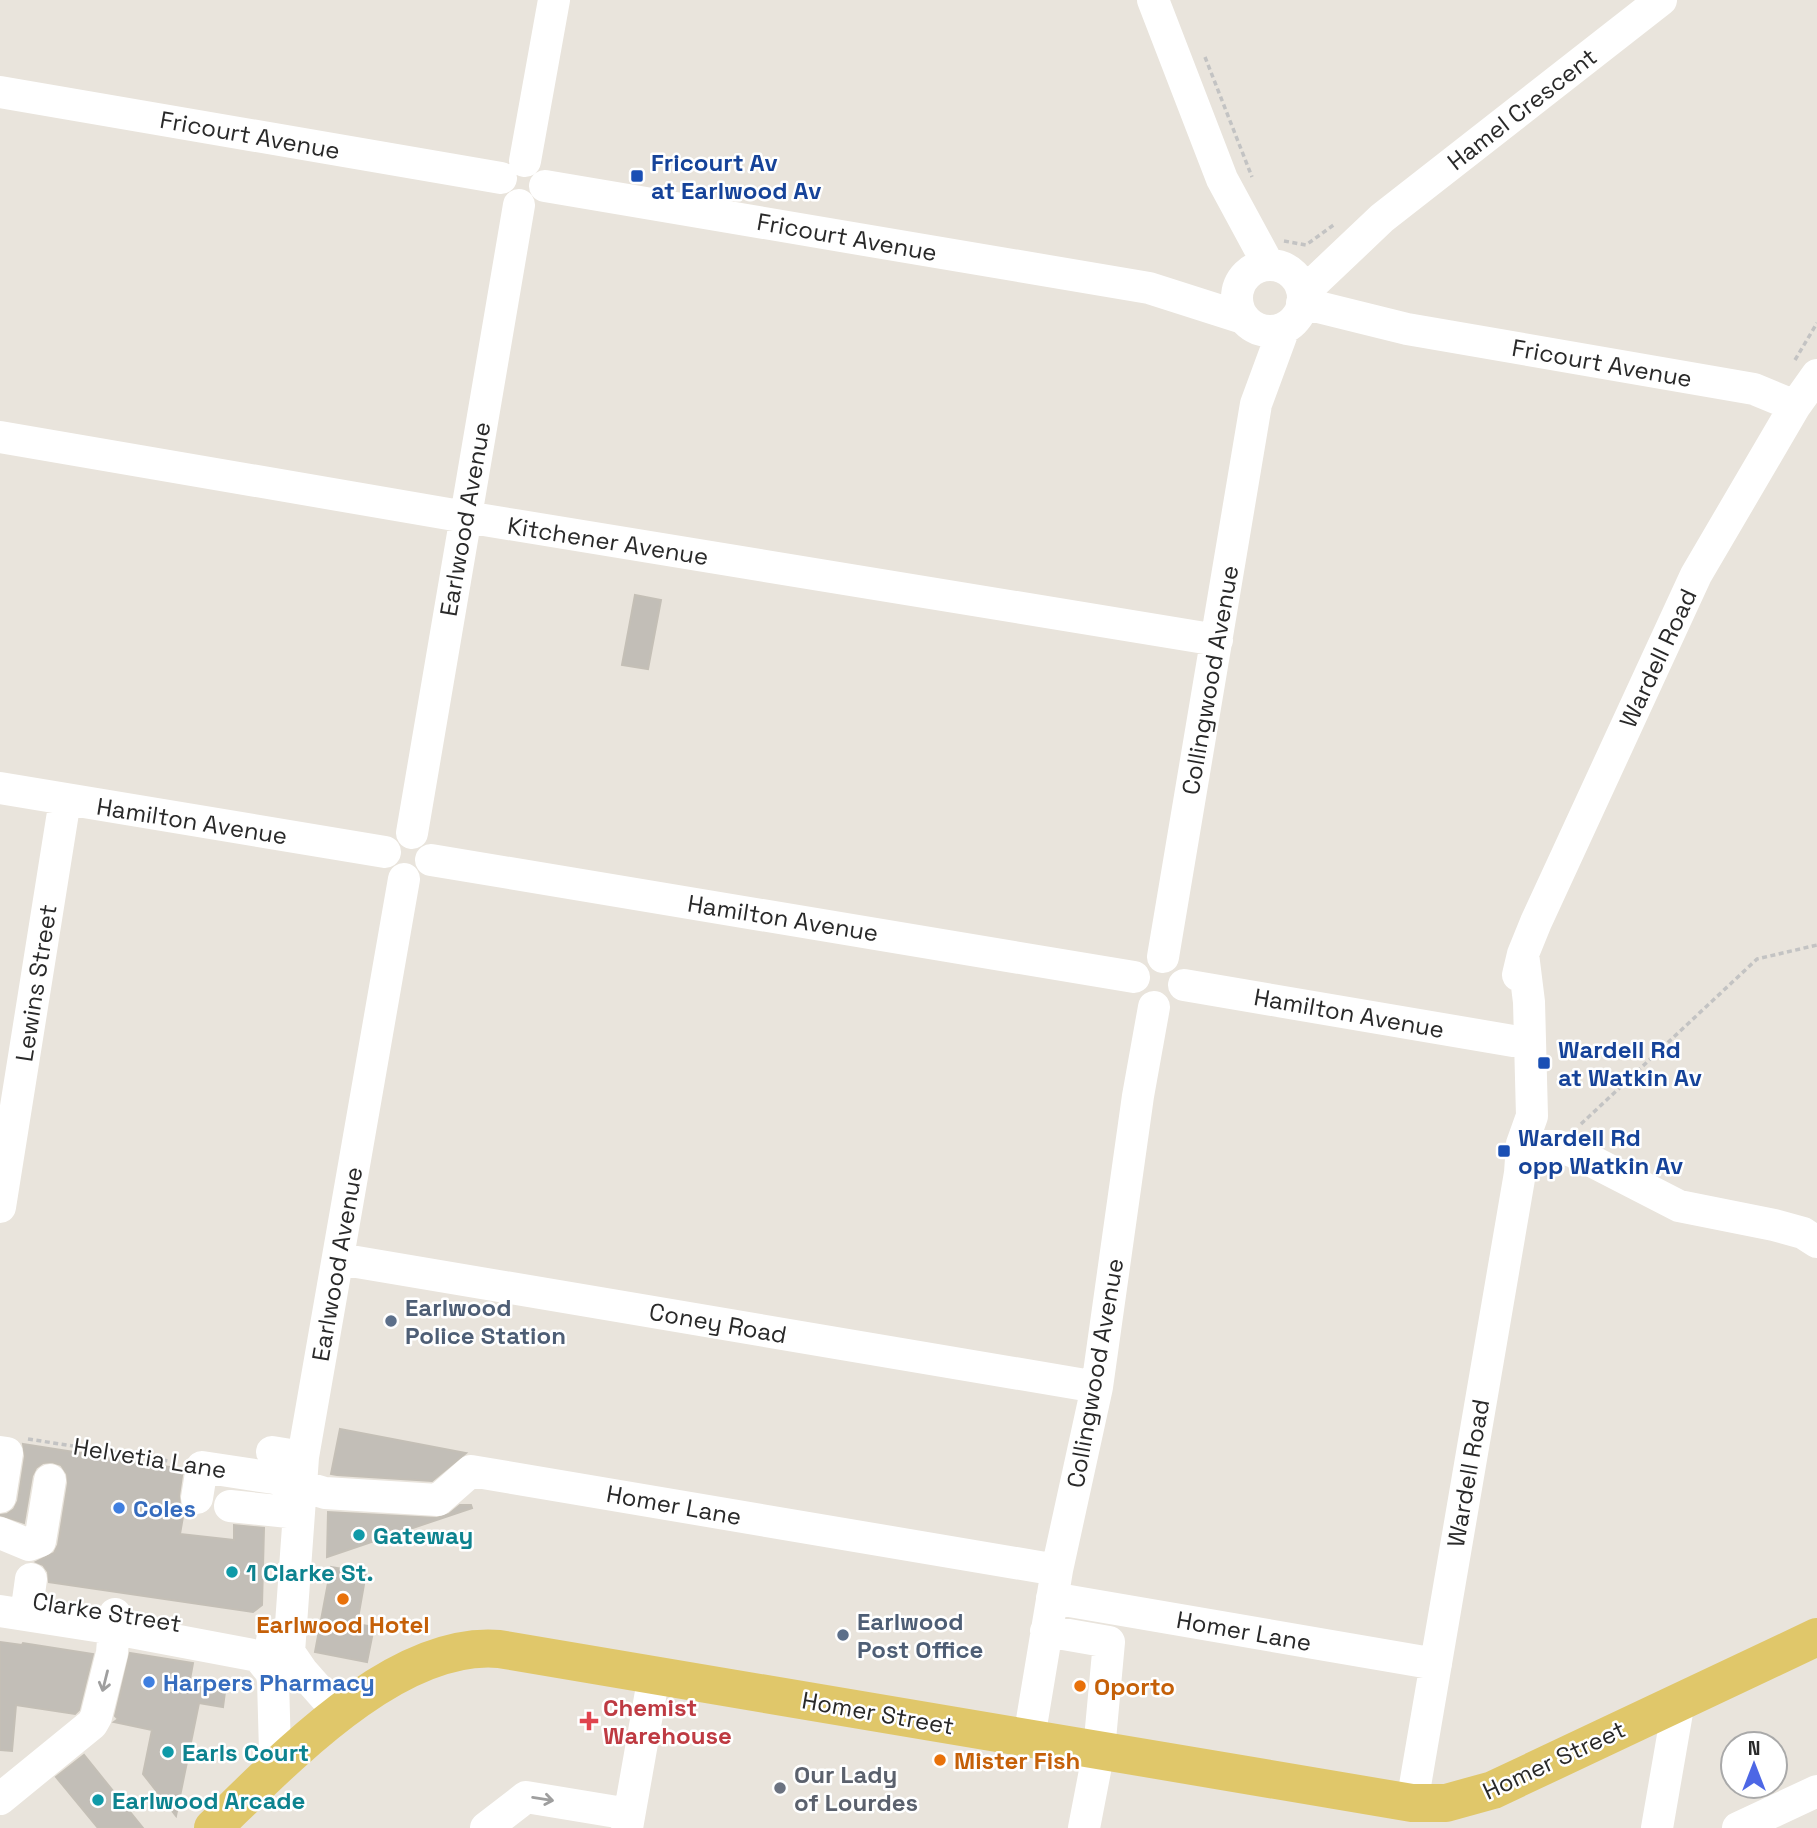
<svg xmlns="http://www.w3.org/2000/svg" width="1817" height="1828" viewBox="0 0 1817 1828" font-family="'Space Grotesk',sans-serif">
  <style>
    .building { fill: #c2beb7; stroke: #c4bfb6; stroke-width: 2 }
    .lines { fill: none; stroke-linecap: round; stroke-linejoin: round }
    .path { stroke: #c3c3c3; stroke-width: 3.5; stroke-dasharray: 5 3.5; stroke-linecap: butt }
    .minor { stroke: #fff; stroke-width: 32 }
    .major { stroke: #e0c76a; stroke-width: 38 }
    .oneway { stroke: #9f9f9f }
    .transit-dot { fill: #1a4fb4; stroke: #fff; stroke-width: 2.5 }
    .service-dot { fill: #5c6f8a; stroke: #fff; stroke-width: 2.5 }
    .shop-dot { fill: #3f7fe0; stroke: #fff; stroke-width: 2.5 }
    .culture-dot { fill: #0f9aa8; stroke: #fff; stroke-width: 2.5 }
    .food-dot { fill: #e8710a; stroke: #fff; stroke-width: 2.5 }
    .health-dot { fill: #e0444e; stroke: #fff; stroke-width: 2.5 }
    .worship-dot { fill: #6b7280; stroke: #fff; stroke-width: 2.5 }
    .labels { text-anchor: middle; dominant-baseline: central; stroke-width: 5; stroke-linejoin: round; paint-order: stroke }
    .street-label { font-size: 24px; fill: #292929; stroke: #fff }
    .transit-label { font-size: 24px; font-weight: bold; fill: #164399; stroke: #fff; text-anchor: start }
    .service-label { font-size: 24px; font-weight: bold; fill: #4e5e75; stroke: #fff; text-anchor: start }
    .shop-label { font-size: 24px; font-weight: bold; fill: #366cbe; stroke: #fff; text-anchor: start }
    .culture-label { font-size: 24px; font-weight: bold; fill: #0d838f; stroke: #fff; text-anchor: start }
    .food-label { font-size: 24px; font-weight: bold; fill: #c56008; stroke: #fff; text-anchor: start }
    .health-label { font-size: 24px; font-weight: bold; fill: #be3a42; stroke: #fff; text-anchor: start }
    .worship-label { font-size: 24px; font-weight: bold; fill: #5b616d; stroke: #fff; text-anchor: start }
  </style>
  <rect width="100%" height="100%" fill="#e9e4dc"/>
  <path class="building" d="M 635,595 L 661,600 L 648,669 L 622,665 Z
    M 340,1429 L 466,1453 L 432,1481 L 337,1475 L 331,1474 Z
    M 23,1444 L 183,1469 L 179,1496 L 180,1504 L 184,1511 L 180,1534 L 234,1540 L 234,1525 L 264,1528 L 262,1605 L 253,1612 L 49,1582 L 48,1572 L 43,1565 L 36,1562 L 54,1553 L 58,1545 L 68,1483 L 67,1474 L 61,1465 L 52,1462 L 43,1463 L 36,1468 L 32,1476 L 24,1523 L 0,1515 L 7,1514 L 14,1509 L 18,1501 L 25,1456 Z
    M 460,1505 L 471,1505 L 472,1508 L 327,1557 L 328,1512 L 437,1518 L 449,1514 Z
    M 331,1567 L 366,1573 L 357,1624 L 374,1627 L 367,1662 L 315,1652 Z
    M 0,1642 L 22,1645 L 23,1643 L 93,1654 L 79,1710 L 75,1714 L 16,1705 L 12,1751 L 0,1750 Z
    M 130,1653 L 193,1663 L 189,1685 L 225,1692 L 223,1707 L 199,1703 L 176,1816 L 143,1774 L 152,1730 L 114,1722 L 118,1719 L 115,1716 Z
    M 84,1755 L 143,1828 L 98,1828 L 56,1777 Z"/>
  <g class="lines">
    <path class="path" d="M 1205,57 L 1252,177
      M 1284,241 L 1306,245 L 1335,224
      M 1795,360 L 1817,323
      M 1581,1124 L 1757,959 L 1817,945
      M 28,1439 L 176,1462"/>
    <path class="minor" d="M 1153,0 L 1222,179 L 1268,264
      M 0,92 L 501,178
      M 525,161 L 554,0
      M 545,186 L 1149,288 L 1243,318
      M1237 298a33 33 0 1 1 66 0a33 33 0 1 1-66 0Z
      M 1303,293 L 1382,218 L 1661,0
      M 1302,303 L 1407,329 L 1754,389 L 1795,406
      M 0,437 L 466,517 L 1217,640
      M 0,788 L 385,852
      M 412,833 L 519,205
      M 431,860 L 1134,977
      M 1163,957 L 1256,404 L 1284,328
      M 1518,975 L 1523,954 L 1536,922 L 1696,575 L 1795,406 L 1817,375
      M 1184,985 L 1513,1041
      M 1522,1144 L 1558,1146 L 1574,1152 L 1679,1206 L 1774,1225 L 1803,1233 L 1817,1242
      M 0,1207 L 65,800
      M 339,1259 L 1097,1387
      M 0,1452 L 7,1453 L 0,1497
      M 272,1452 L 303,1457
      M 197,1498 L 202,1467 L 274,1478 L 325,1493 L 438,1500 L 471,1471 L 1057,1570
      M 230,1506 L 298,1513
      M 0,1533 L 29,1545 L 40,1541 L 50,1480
      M 1052,1598 L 1436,1664
      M 0,1611 L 115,1629 L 258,1656 L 271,1672 L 273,1680 L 275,1752 L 270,1773
      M 26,1615 L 31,1579
      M 1046,1631 L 1109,1642 L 1099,1750 L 1084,1828
      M 272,1640 L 289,1652 L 302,1671 L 339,1713
      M 289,1652 L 303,1457 L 404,879
      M 1029,1738 L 1057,1570 L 1097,1387 L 1138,1096 L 1154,1007
      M 0,1799 L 92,1724 L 96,1717 L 112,1653 L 115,1614
      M 1412,1803 L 1520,1173 L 1522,1144 L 1532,1116 L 1529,1002 L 1523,954
      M 486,1828 L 526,1797 L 629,1814
      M 627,1828 L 654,1675
      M 1657,1828 L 1679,1701
      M 1738,1828 L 1817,1791"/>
    <path class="major" d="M 213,1828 C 283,1761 395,1640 499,1649 L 1412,1803 L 1446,1803 L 1493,1790 L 1817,1637"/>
  </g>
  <defs><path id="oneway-shaft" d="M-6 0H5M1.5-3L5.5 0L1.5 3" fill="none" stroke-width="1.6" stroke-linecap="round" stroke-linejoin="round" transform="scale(1.75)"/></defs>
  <g class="oneway">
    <use href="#oneway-shaft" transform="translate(105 1681) rotate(104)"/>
    <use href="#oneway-shaft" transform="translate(543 1799) rotate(9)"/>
  </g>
  <g class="transit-dot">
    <rect x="630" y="169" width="14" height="14" rx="3.5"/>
    <rect x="1537" y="1056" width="14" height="14" rx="3.5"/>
    <rect x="1497" y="1144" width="14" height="14" rx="3.5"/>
  </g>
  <g class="service-dot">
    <circle cx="391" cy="1321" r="7"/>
    <circle cx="843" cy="1635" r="7"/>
  </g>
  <g class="shop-dot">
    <circle cx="119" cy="1508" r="7"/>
    <circle cx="149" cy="1682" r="7"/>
  </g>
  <g class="culture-dot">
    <circle cx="359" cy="1535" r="7"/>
    <circle cx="232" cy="1572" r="7"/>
    <circle cx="168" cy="1752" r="7"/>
    <circle cx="98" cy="1800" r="7"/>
  </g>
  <g class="food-dot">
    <circle cx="343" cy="1599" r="7"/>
    <circle cx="1080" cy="1686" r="7"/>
    <circle cx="940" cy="1760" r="7"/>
  </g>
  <path class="health-dot" d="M585.5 1710.5h7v7h7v7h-7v7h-7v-7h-7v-7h7z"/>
  <circle class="worship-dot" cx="780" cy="1788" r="7"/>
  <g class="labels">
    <g class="street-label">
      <text transform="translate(1522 109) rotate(-38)">Hamel Crescent</text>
      <text transform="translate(250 135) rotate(10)">Fricourt Avenue</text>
      <text transform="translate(847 237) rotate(10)">Fricourt Avenue</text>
      <text transform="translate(1602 363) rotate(10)">Fricourt Avenue</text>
      <text transform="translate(465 519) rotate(-80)">Earlwood Avenue</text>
      <text transform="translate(608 541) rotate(9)">Kitchener Avenue</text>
      <text transform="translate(1658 658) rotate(-65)">Wardell Road</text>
      <text transform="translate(1210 680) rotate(-80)">Collingwood Avenue</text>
      <text transform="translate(192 821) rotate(9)">Hamilton Avenue</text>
      <text transform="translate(783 918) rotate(9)">Hamilton Avenue</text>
      <text transform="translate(36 983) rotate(-81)">Lewins Street</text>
      <text transform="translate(1349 1013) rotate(10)">Hamilton Avenue</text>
      <text transform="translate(337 1264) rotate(-80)">Earlwood Avenue</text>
      <text transform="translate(718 1323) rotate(10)">Coney Road</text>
      <text transform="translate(1095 1373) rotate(-80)">Collingwood Avenue</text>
      <text transform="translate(150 1458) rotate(9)">Helvetia Lane</text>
      <text transform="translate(1468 1473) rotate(-80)">Wardell Road</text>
      <text transform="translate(674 1505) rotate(10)">Homer Lane</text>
      <text transform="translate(107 1612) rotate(9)">Clarke Street</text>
      <text transform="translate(1244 1631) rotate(10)">Homer Lane</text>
      <text transform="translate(878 1713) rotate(10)">Homer Street</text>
      <text transform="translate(1554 1760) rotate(-25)">Homer Street</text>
    </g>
    <g class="transit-label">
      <text x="651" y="162">Fricourt Av<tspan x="651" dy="28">at Earlwood Av</tspan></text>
      <text x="1558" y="1049">Wardell Rd<tspan x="1558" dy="28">at Watkin Av</tspan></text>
      <text x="1518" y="1137">Wardell Rd<tspan x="1518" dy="28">opp Watkin Av</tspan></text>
    </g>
    <g class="service-label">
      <text x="405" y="1307">Earlwood<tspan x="405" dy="28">Police Station</tspan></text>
      <text x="857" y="1621">Earlwood<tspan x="857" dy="28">Post Office</tspan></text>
    </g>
    <g class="shop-label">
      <text x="133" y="1508">Coles</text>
      <text x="163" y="1682">Harpers Pharmacy</text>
    </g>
    <g class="culture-label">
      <text x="373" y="1535">Gateway</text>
      <text x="246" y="1572">1 Clarke St.</text>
      <text x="182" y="1752">Earls Court</text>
      <text x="112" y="1800">Earlwood Arcade</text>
    </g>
    <g class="food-label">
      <text x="343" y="1624" text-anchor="middle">Earlwood Hotel</text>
      <text x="1094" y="1686">Oporto</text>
      <text x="954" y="1760">Mister Fish</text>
    </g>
    <g class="health-label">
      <text x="603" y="1707">Chemist<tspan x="603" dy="28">Warehouse</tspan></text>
    </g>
    <g class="worship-label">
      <text x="794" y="1774">Our Lady<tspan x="794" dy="28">of Lourdes</tspan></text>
    </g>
  </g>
  <g transform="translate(1754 1765)"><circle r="33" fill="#ffffff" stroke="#a9a9a9" stroke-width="2"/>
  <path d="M0-5L12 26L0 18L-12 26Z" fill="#4d67e5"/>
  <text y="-10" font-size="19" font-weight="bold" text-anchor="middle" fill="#292929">N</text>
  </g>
</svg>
